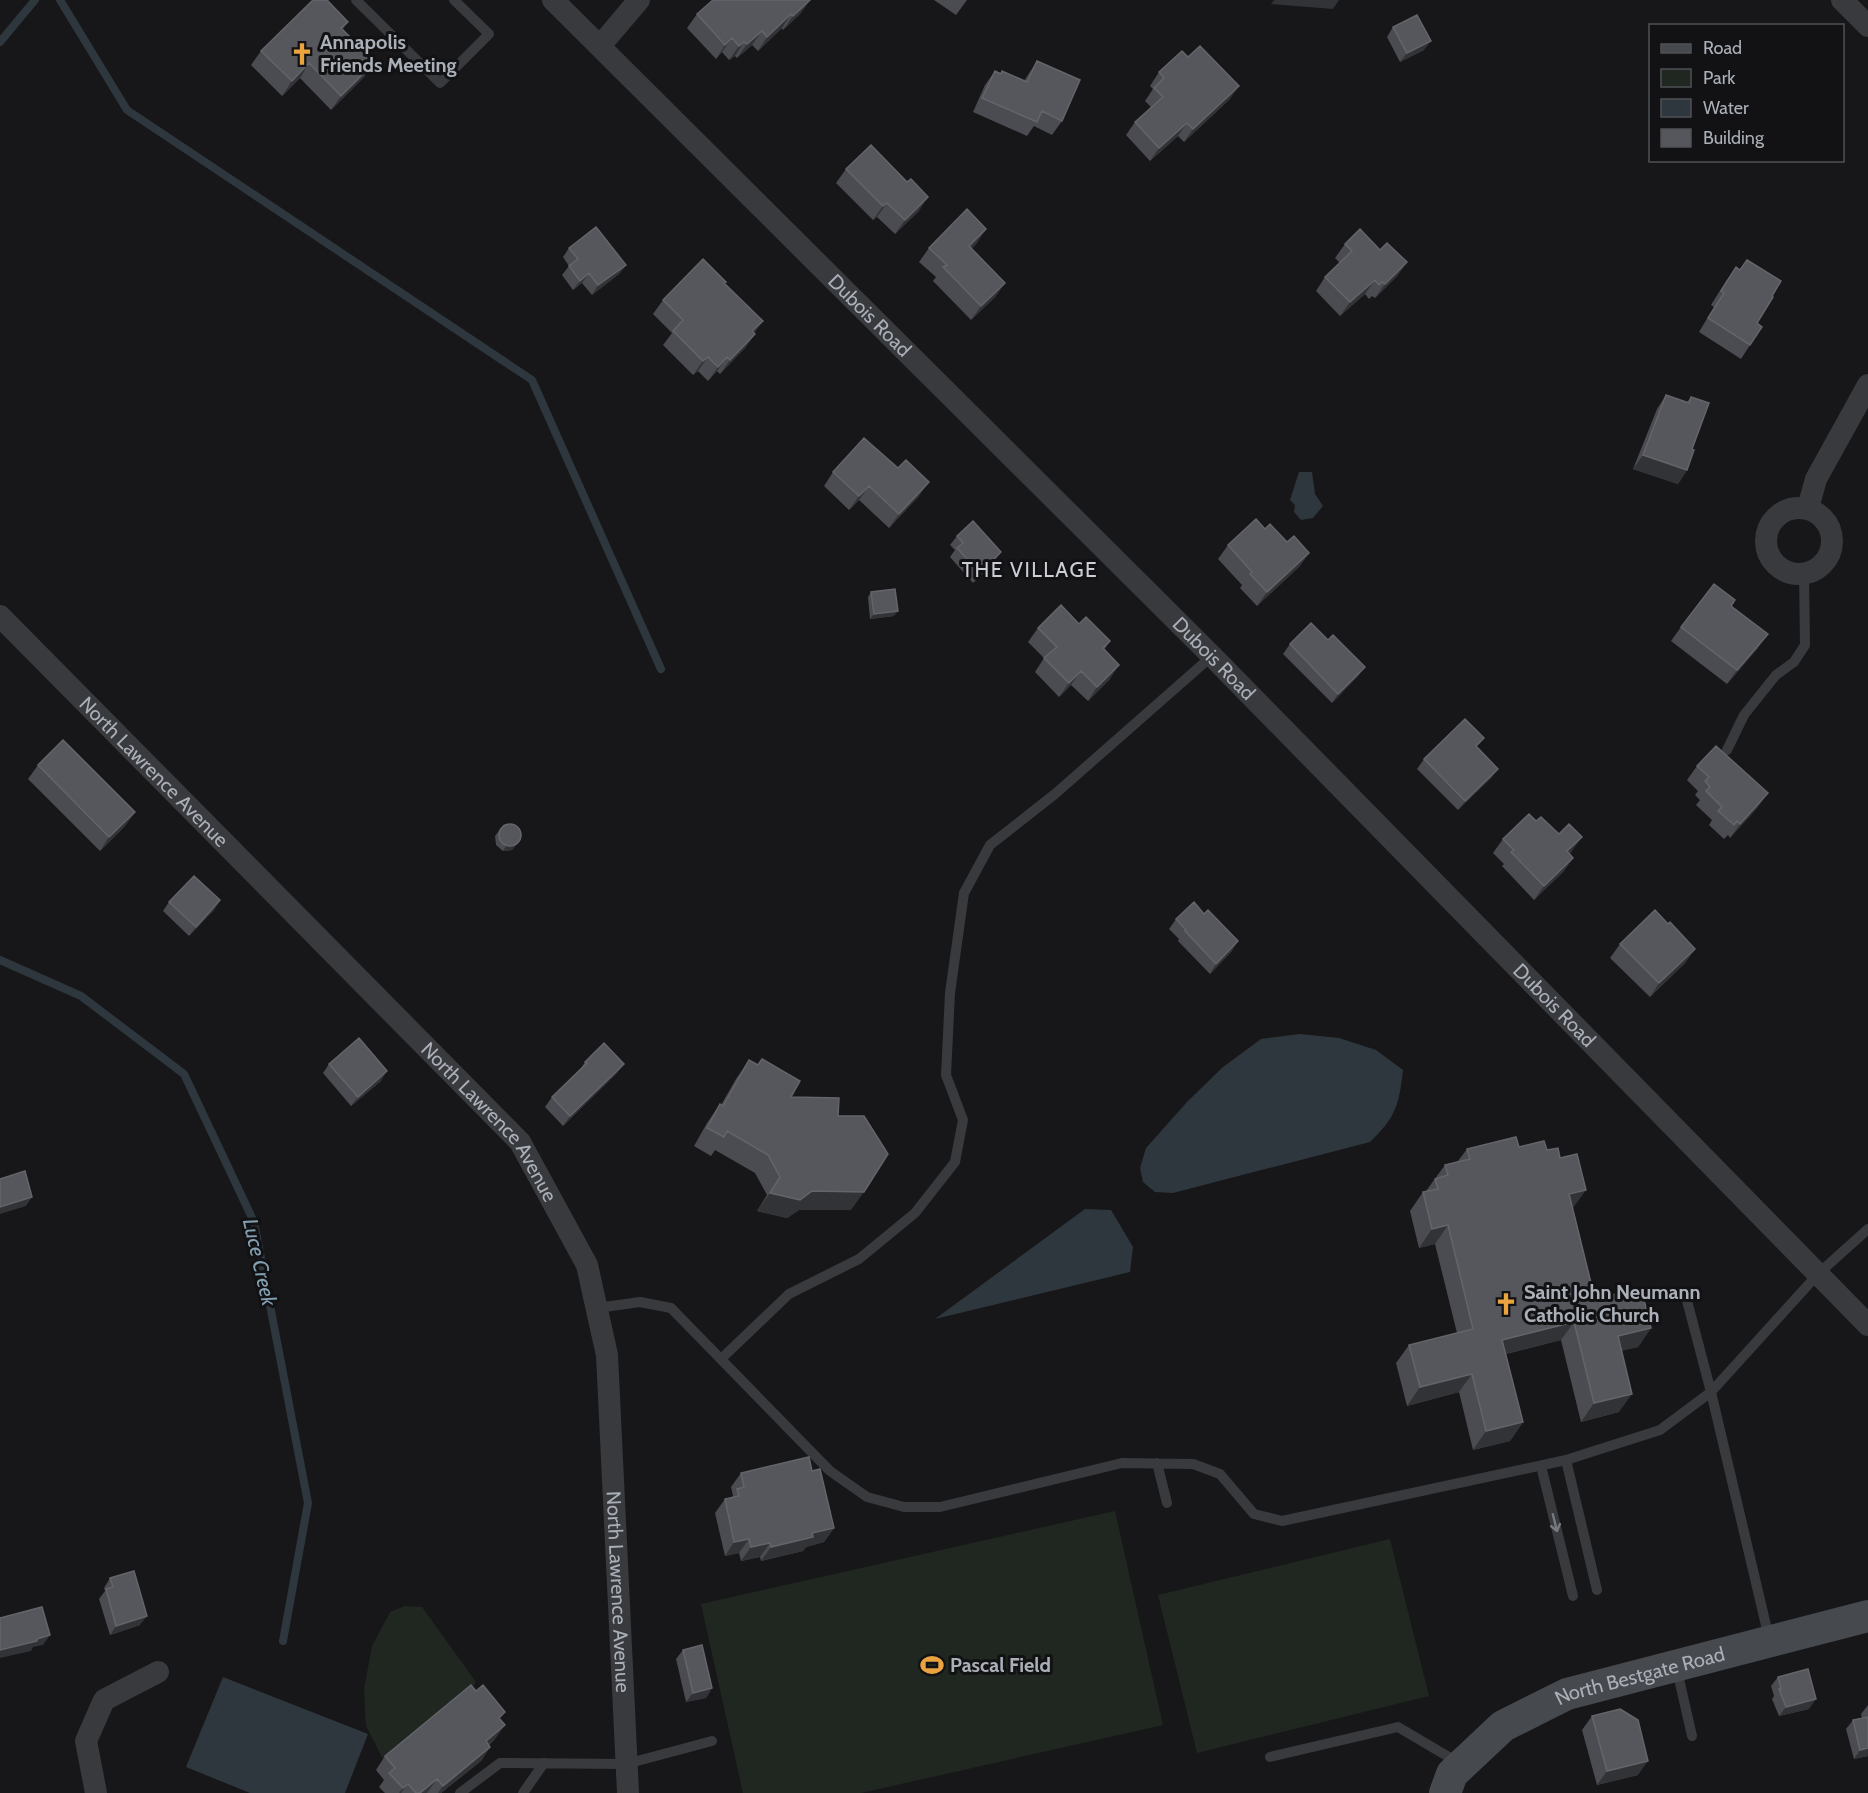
<svg xmlns="http://www.w3.org/2000/svg" width="1868" height="1793" viewBox="0 0 1868 1793" font-family="Cabin,sans-serif">
  <style>
    .green { fill: #1f2720 }
    .water { fill: #2e373d }
    .lines { fill: none; stroke-linecap: round; stroke-linejoin: round }
    .stream { stroke: #2e373d; stroke-width: 8 }
    .lane { stroke: #383a3e; stroke-width: 10 }
    .street { stroke: #383a3e; stroke-width: 22 }
    .secondary { stroke: #46494e; stroke-width: 32 }
    .wall { fill: #4b4c51 }
    .shaded-wall { fill: #323336 }
    .building { fill: #55575c; stroke: #63656a; stroke-width: 1.5 }
    .oneway { stroke: #777a81 }
    .labels { text-anchor: middle; dominant-baseline: central; stroke-width: 6; stroke-linejoin: round; paint-order: stroke }
    .poi-label { font-size: 20px; font-weight: bold; fill: #aaafb8; stroke: #121214; text-anchor: start }
    .street-label { font-size: 20px; fill: #aaafb8; stroke: #121214 }
    .neighbourhood-label { font-size: 21px; letter-spacing: 1.5px; fill: #cbced5; stroke: #121214 }
    .water-label { font-size: 21px; font-style: italic; fill: #839fb1; stroke: #121214 }
  </style>
  <rect width="100%" height="100%" fill="#171719"/>
  <path class="green" d="M 1115,1511 L 1163,1725 L 861,1793 L 743,1793 L 701,1604 Z
    M 1390,1539 L 1429,1696 L 1197,1753 L 1158,1595 Z
    M 405,1606 L 422,1607 L 476,1682 L 469,1693 L 385,1763 L 366,1726 L 364,1689 L 372,1646 L 390,1612 Z"/>
  <path class="water" d="M 1299,472 L 1312,472 L 1315,494 L 1323,506 L 1313,518 L 1301,520 L 1294,512 L 1295,505 L 1290,500 Z
    M 1300,1034 L 1339,1038 L 1376,1050 L 1403,1070 C 1399,1105 1396,1117 1370,1142 L 1173,1193 L 1155,1192 L 1143,1182 L 1140,1168 L 1146,1148 L 1187,1102 L 1223,1067 L 1261,1039 Z
    M 1085,1209 L 1111,1210 L 1133,1247 L 1130,1272 L 935,1319 Z
    M 223,1677 L 368,1734 L 345,1793 L 250,1793 L 186,1767 Z"/>
  <g class="lines">
    <path class="stream" d="M 60,0 L 127,110 L 532,380 L 661,669
      M 0,42 L 35,0
      M 0,960 L 81,996 L 184,1074 L 254,1222 L 308,1503 L 283,1641"/>
    <path class="lane" d="M 356,0 L 440,83 L 489,34 L 454,0
      M 1727,750 L 1744,715 L 1776,675 L 1794,662 L 1805,645 L 1804,573
      M 1685,1293 L 1711,1392 L 1769,1638
      M 597,1308 L 640,1302 L 671,1308 L 830,1471 L 867,1497 L 904,1507 L 940,1507 L 1122,1463 L 1193,1464 L 1220,1474 L 1254,1514 L 1282,1521 L 1566,1460 L 1660,1430 L 1711,1392 L 1818,1274 L 1868,1229
      M 721,1359 L 789,1294 L 859,1259 L 915,1213 L 955,1162 L 963,1120 L 946,1075 L 950,993 L 964,893 L 990,845 L 1055,794 L 1212,656
      M 1566,1460 L 1597,1590
      M 1157,1463 L 1167,1503
      M 1541,1466 L 1573,1596
      M 1677,1670 L 1692,1736
      M 1270,1757 L 1398,1727 L 1459,1763
      M 460,1793 L 500,1763 L 626,1764 L 712,1741
      M 523,1793 L 544,1763"/>
    <g class="street">
      <path id="s1" d="M 553,0 L 1212,656 L 1868,1325"/>
      <path d="M 1842,0 L 1868,26"/>
      <path d="M 600,46 L 639,0"/>
      <path d="M 1808,508 L 1816,479 L 1868,385"/>
      <circle cx="1799" cy="541" r="33"/>
      <path id="s2" d="M 0,616 L 520,1142 L 587,1265 L 607,1355 L 628,1793"/>
      <path d="M 96,1793 L 86,1741 L 104,1700 L 158,1672"/>
    </g>
    <path class="secondary" id="s3" d="M 1445,1793 L 1452,1774 L 1503,1726 L 1567,1694 L 1868,1616"/>
  </g>
  <path class="wall" d="M 810,0 L 800,14 L 783,30 L 782,28 L 758,51 L 752,45 L 737,58 L 735,56 L 729,60 L 722,52 L 716,59 L 687,28 L 697,14 Z
    M 934,0 L 967,0 L 956,15 Z
    M 348,22 L 342,30 L 365,76 L 331,110 L 300,78 L 282,96 L 251,65 L 261,51 Z
    M 1393,27 L 1424,50 L 1400,62 L 1387,37 Z
    M 1037,61 L 1062,121 L 1052,135 L 1034,126 L 1027,136 L 973,112 L 985,85 L 995,71 L 1000,73 L 1002,71 L 1024,81 Z
    M 1159,72 L 1230,99 L 1184,142 L 1178,136 L 1150,161 L 1126,135 L 1135,122 L 1151,107 L 1145,101 L 1153,89 L 1150,86 Z
    M 846,169 L 919,211 L 895,234 L 877,217 L 873,220 L 836,183 Z
    M 977,243 L 971,249 L 1005,283 L 995,297 L 971,320 L 933,281 L 936,277 L 919,262 L 929,248 Z
    M 1345,244 L 1380,250 L 1407,262 L 1397,276 L 1375,298 L 1372,296 L 1369,299 L 1365,294 L 1340,316 L 1316,291 L 1325,277 L 1340,263 L 1335,258 Z
    M 569,248 L 626,265 L 619,274 L 592,295 L 582,283 L 573,290 L 562,275 L 569,266 L 563,257 Z
    M 1747,260 L 1772,296 L 1757,323 L 1750,345 L 1741,359 L 1699,332 L 1714,307 L 1711,305 L 1726,281 L 1736,267 L 1740,270 Z
    M 724,284 L 755,334 L 745,348 L 720,374 L 717,371 L 708,381 L 698,371 L 693,375 L 663,345 L 672,333 L 653,314 L 663,300 Z
    M 1666,395 L 1687,402 L 1691,397 L 1692,449 L 1687,470 L 1678,484 L 1633,469 L 1657,409 Z
    M 833,472 L 919,496 L 889,528 L 859,500 L 849,510 L 824,486 Z
    M 1265,529 L 1287,542 L 1309,553 L 1299,567 L 1257,606 L 1240,588 L 1242,585 L 1218,559 L 1228,545 Z
    M 957,536 L 994,562 L 973,583 L 950,557 L 955,550 L 950,545 Z
    M 871,592 L 894,616 L 870,619 L 868,597 Z
    M 1731,606 L 1758,648 L 1727,684 L 1671,641 L 1681,627 Z
    M 1079,624 L 1110,641 L 1104,650 L 1110,679 L 1088,701 L 1071,685 L 1059,697 L 1035,672 L 1044,658 L 1028,642 L 1038,628 Z
    M 1328,640 L 1365,667 L 1358,676 L 1332,703 L 1283,654 L 1290,644 Z
    M 1477,748 L 1498,769 L 1491,778 L 1458,810 L 1417,769 L 1424,759 Z
    M 38,765 L 135,812 L 125,826 L 100,851 L 28,779 Z
    M 1697,766 L 1758,807 L 1730,838 L 1728,835 L 1724,839 L 1709,825 L 1712,820 L 1696,805 L 1700,800 L 1695,795 L 1698,791 L 1687,780 Z
    M 1536,821 L 1572,851 L 1569,854 L 1573,858 L 1563,872 L 1534,900 L 1502,866 L 1504,864 L 1493,853 L 1503,839 Z
    M 504,824 L 521,839 L 512,850 L 503,851 L 496,845 L 495,836 Z
    M 220,900 L 214,910 L 189,936 L 163,911 L 169,902 Z
    M 1204,914 L 1232,951 L 1210,974 L 1178,941 L 1179,939 L 1169,929 L 1176,919 Z
    M 1668,924 L 1695,949 L 1685,963 L 1650,997 L 1610,958 L 1620,944 Z
    M 762,1059 L 791,1097 L 838,1116 L 851,1210 L 799,1210 L 787,1218 L 757,1211 L 767,1195 L 755,1173 L 715,1150 L 711,1156 L 694,1146 L 707,1123 L 720,1104 L 721,1105 L 736,1079 L 749,1060 L 757,1065 Z
    M 585,1062 L 624,1064 L 617,1073 L 563,1126 L 545,1107 L 552,1097 L 580,1070 Z
    M 329,1064 L 381,1081 L 351,1106 L 323,1073 Z
    M 1519,1147 L 1547,1150 L 1573,1208 L 1595,1299 L 1651,1328 L 1638,1347 L 1622,1350 L 1619,1412 L 1581,1422 L 1561,1340 L 1506,1354 L 1523,1422 L 1510,1441 L 1473,1450 L 1459,1392 L 1407,1406 L 1396,1363 L 1409,1345 L 1457,1333 L 1435,1244 L 1419,1248 L 1410,1211 L 1423,1192 L 1426,1191 L 1445,1165 L 1458,1161 L 1467,1149 Z
    M 812,1471 L 834,1528 L 824,1542 L 806,1547 L 803,1551 L 761,1561 L 760,1557 L 741,1561 L 739,1553 L 725,1556 L 715,1513 L 725,1499 L 731,1498 L 733,1496 L 731,1487 L 741,1473 Z
    M 110,1578 L 140,1625 L 110,1635 L 99,1599 L 105,1591 L 104,1588 Z
    M 683,1650 L 712,1688 L 706,1698 L 686,1702 L 676,1659 Z
    M 1778,1677 L 1809,1709 L 1779,1716 L 1772,1699 L 1774,1696 L 1771,1686 Z
    M 1868,1705 L 1868,1756 L 1854,1759 L 1846,1729 L 1853,1720 L 1862,1718 L 1861,1714 Z
    M 1592,1716 L 1638,1775 L 1597,1785 L 1582,1730 Z
    M 500,1720 L 495,1739 L 489,1745 L 490,1747 L 481,1761 L 441,1793 L 385,1793 L 379,1787 L 384,1780 L 376,1770 L 385,1756 Z"/>
  <path class="shaded-wall" d="M 810,0 L 800,14 L 783,30 L 793,16 Z
    M 1274,0 L 1339,0 L 1333,9 L 1271,4 Z
    M 791,14 L 782,28 L 758,51 L 767,37 Z
    M 762,31 L 752,45 L 737,58 L 747,44 Z
    M 732,38 L 722,52 L 716,59 L 725,45 Z
    M 1431,41 L 1424,50 L 1400,62 L 1407,53 Z
    M 744,42 L 735,56 L 729,60 L 739,46 Z
    M 375,62 L 365,76 L 331,110 L 341,96 Z
    M 309,63 L 300,78 L 282,96 L 292,81 Z
    M 1239,86 L 1230,99 L 1184,142 L 1193,129 Z
    M 1187,123 L 1178,136 L 1150,161 L 1159,148 Z
    M 928,197 L 919,211 L 895,234 L 905,220 Z
    M 887,203 L 877,217 L 873,220 L 883,206 Z
    M 986,229 L 977,243 L 959,260 L 969,246 Z
    M 1407,262 L 1397,276 L 1375,298 L 1385,284 Z
    M 626,265 L 619,274 L 592,295 L 598,285 Z
    M 589,273 L 582,283 L 573,290 L 580,281 Z
    M 1375,280 L 1365,294 L 1340,316 L 1350,302 Z
    M 1005,283 L 995,297 L 971,320 L 981,306 Z
    M 763,321 L 753,335 L 752,331 Z
    M 755,334 L 745,348 L 720,374 L 730,360 Z
    M 708,357 L 698,371 L 693,375 L 703,361 Z
    M 727,357 L 717,371 L 708,381 L 718,367 Z
    M 1643,455 L 1687,470 L 1678,484 L 1633,469 Z
    M 929,482 L 919,496 L 889,528 L 899,514 Z
    M 869,486 L 859,500 L 849,510 L 859,496 Z
    M 1001,552 L 994,562 L 973,583 L 980,573 Z
    M 1309,553 L 1299,567 L 1257,606 L 1267,592 Z
    M 898,611 L 894,616 L 870,619 L 874,614 Z
    M 1768,634 L 1758,648 L 1727,684 L 1737,670 Z
    M 1119,665 L 1110,679 L 1088,701 L 1097,687 Z
    M 1365,667 L 1358,676 L 1332,703 L 1338,694 Z
    M 1081,671 L 1071,685 L 1059,697 L 1069,683 Z
    M 1498,769 L 1491,778 L 1458,810 L 1465,801 Z
    M 1768,793 L 1758,807 L 1730,838 L 1740,824 Z
    M 135,812 L 125,826 L 100,851 L 109,837 Z
    M 1582,837 L 1572,851 L 1557,865 L 1567,851 Z
    M 521,839 L 512,850 L 503,851 L 506,846 Z
    M 1573,858 L 1563,872 L 1534,900 L 1544,886 Z
    M 220,900 L 214,910 L 189,936 L 196,927 Z
    M 1238,941 L 1232,951 L 1210,974 L 1216,964 Z
    M 1695,949 L 1685,963 L 1650,997 L 1659,983 Z
    M 624,1064 L 617,1073 L 563,1126 L 570,1116 Z
    M 387,1071 L 381,1081 L 351,1106 L 358,1097 Z
    M 1586,1190 L 1573,1208 L 1569,1194 Z
    M 812,1191 L 864,1192 L 851,1210 L 799,1210 L 787,1218 L 757,1211 L 770,1193 Z
    M 32,1197 L 26,1206 L 0,1214 L 0,1207 Z
    M 1448,1225 L 1435,1244 L 1419,1248 L 1432,1229 Z
    M 1574,1322 L 1561,1340 L 1489,1358 L 1502,1340 Z
    M 1651,1328 L 1638,1347 L 1605,1355 L 1618,1336 Z
    M 1472,1374 L 1459,1392 L 1407,1406 L 1420,1387 Z
    M 1632,1394 L 1619,1412 L 1581,1422 L 1594,1403 Z
    M 1523,1422 L 1510,1441 L 1473,1450 L 1486,1431 Z
    M 834,1528 L 824,1542 L 806,1547 L 803,1551 L 761,1561 L 771,1547 L 812,1533 Z
    M 749,1539 L 739,1553 L 725,1556 L 734,1542 Z
    M 770,1543 L 760,1557 L 741,1561 L 751,1547 Z
    M 147,1616 L 140,1625 L 110,1635 L 116,1626 Z
    M 50,1635 L 43,1645 L 33,1647 L 31,1651 L 0,1658 L 0,1650 Z
    M 712,1688 L 706,1698 L 686,1702 L 693,1693 Z
    M 1816,1699 L 1809,1709 L 1779,1716 L 1786,1707 Z
    M 505,1725 L 495,1739 L 476,1755 L 486,1741 Z
    M 490,1747 L 481,1761 L 441,1793 L 438,1793 L 443,1786 Z
    M 1868,1748 L 1868,1756 L 1854,1759 L 1860,1750 Z
    M 1648,1761 L 1638,1775 L 1597,1785 L 1607,1771 Z
    M 437,1779 L 427,1793 L 420,1793 Z
    M 408,1784 L 401,1793 L 399,1793 L 403,1788 Z"/>
  <path class="building" d="M 313,0 L 327,0 L 348,22 L 341,28 L 375,62 L 341,96 L 309,63 L 292,81 L 261,51 Z
    M 713,0 L 810,0 L 793,16 L 791,14 L 767,37 L 762,31 L 747,44 L 744,42 L 739,46 L 732,38 L 725,45 L 697,14 Z
    M 1417,15 L 1431,41 L 1407,53 L 1393,27 Z
    M 1200,46 L 1239,86 L 1193,129 L 1187,123 L 1159,148 L 1135,122 L 1163,97 L 1154,88 L 1164,78 L 1159,72 L 1182,51 L 1188,57 Z
    M 1037,61 L 1080,80 L 1062,121 L 1042,111 L 1037,122 L 982,98 L 995,71 L 1001,74 L 1002,71 L 1027,82 Z
    M 871,145 L 907,182 L 911,179 L 928,197 L 905,220 L 887,203 L 883,206 L 846,169 Z
    M 967,209 L 986,229 L 969,246 L 1005,283 L 981,306 L 943,267 L 947,265 L 929,248 Z
    M 596,227 L 626,265 L 598,285 L 589,273 L 580,281 L 569,266 L 578,259 L 569,248 Z
    M 1360,229 L 1380,250 L 1387,243 L 1407,262 L 1385,284 L 1382,282 L 1379,285 L 1375,280 L 1350,302 L 1325,277 L 1352,251 L 1345,244 Z
    M 703,259 L 726,282 L 724,283 L 763,321 L 752,331 L 755,334 L 730,360 L 727,357 L 718,367 L 708,357 L 703,361 L 673,331 L 683,320 L 663,300 Z
    M 1747,260 L 1781,281 L 1772,296 L 1773,297 L 1757,323 L 1762,327 L 1750,345 L 1708,318 L 1724,293 L 1721,291 L 1736,267 L 1740,270 Z
    M 1666,395 L 1689,403 L 1691,397 L 1709,403 L 1692,449 L 1694,450 L 1687,470 L 1643,455 Z
    M 864,438 L 898,468 L 906,460 L 929,482 L 899,514 L 869,486 L 859,496 L 833,472 Z
    M 1256,519 L 1265,529 L 1270,524 L 1287,542 L 1294,536 L 1309,553 L 1267,592 L 1250,574 L 1252,572 L 1228,545 Z
    M 973,521 L 1001,552 L 980,573 L 957,548 L 963,543 L 957,536 Z
    M 1714,584 L 1735,600 L 1731,606 L 1768,634 L 1737,670 L 1681,627 Z
    M 895,589 L 898,611 L 874,614 L 871,592 Z
    M 1061,605 L 1079,624 L 1086,617 L 1110,641 L 1103,648 L 1119,665 L 1097,687 L 1081,671 L 1069,683 L 1044,658 L 1057,647 L 1038,628 Z
    M 1311,623 L 1328,640 L 1333,635 L 1365,667 L 1338,694 L 1290,644 Z
    M 1465,719 L 1484,738 L 1476,746 L 1498,769 L 1465,801 L 1424,759 Z
    M 63,740 L 135,812 L 109,837 L 38,765 Z
    M 1716,746 L 1768,793 L 1740,824 L 1737,821 L 1734,825 L 1718,811 L 1722,807 L 1706,791 L 1710,787 L 1705,781 L 1709,777 L 1697,766 Z
    M 1529,814 L 1536,821 L 1541,817 L 1559,834 L 1569,824 L 1582,837 L 1567,851 L 1573,858 L 1544,886 L 1511,852 L 1514,850 L 1503,839 Z
    M499 835a11 11 0 1 1 22 0a11 11 0 1 1-22 0Z
    M 194,876 L 220,900 L 196,927 L 169,902 Z
    M 1194,902 L 1204,914 L 1208,910 L 1238,941 L 1216,964 L 1185,931 L 1186,930 L 1176,919 Z
    M 1655,910 L 1668,924 L 1670,922 L 1695,949 L 1659,983 L 1620,944 Z
    M 359,1038 L 387,1071 L 358,1097 L 329,1064 Z
    M 604,1043 L 624,1064 L 570,1116 L 552,1097 L 587,1063 L 585,1062 Z
    M 762,1059 L 800,1081 L 791,1097 L 839,1098 L 838,1116 L 864,1116 L 888,1154 L 864,1192 L 812,1191 L 800,1200 L 770,1193 L 780,1177 L 768,1155 L 727,1131 L 724,1137 L 707,1128 L 720,1104 L 723,1106 L 749,1060 L 758,1065 Z
    M 1516,1137 L 1519,1147 L 1544,1141 L 1547,1150 L 1558,1148 L 1560,1158 L 1577,1154 L 1586,1190 L 1569,1194 L 1595,1299 L 1641,1288 L 1651,1328 L 1618,1336 L 1632,1394 L 1594,1403 L 1574,1322 L 1502,1340 L 1523,1422 L 1486,1431 L 1472,1374 L 1420,1387 L 1409,1345 L 1473,1329 L 1448,1225 L 1432,1229 L 1423,1192 L 1438,1189 L 1435,1179 L 1448,1175 L 1445,1165 L 1470,1159 L 1467,1149 Z
    M 25,1171 L 32,1197 L 0,1207 L 0,1179 Z
    M 809,1457 L 812,1471 L 820,1469 L 834,1528 L 812,1533 L 813,1537 L 771,1547 L 770,1543 L 751,1547 L 749,1539 L 734,1542 L 725,1499 L 739,1496 L 737,1489 L 744,1487 L 741,1473 Z
    M 134,1571 L 147,1616 L 116,1626 L 106,1589 L 113,1587 L 110,1578 Z
    M 42,1607 L 50,1635 L 37,1639 L 37,1641 L 0,1650 L 0,1618 Z
    M 702,1645 L 712,1688 L 693,1693 L 683,1650 Z
    M 1808,1669 L 1816,1699 L 1786,1707 L 1779,1689 L 1781,1689 L 1778,1677 Z
    M 471,1685 L 476,1691 L 483,1685 L 505,1712 L 499,1718 L 505,1725 L 486,1741 L 490,1747 L 443,1786 L 437,1779 L 420,1793 L 416,1793 L 408,1784 L 403,1788 L 389,1773 L 395,1768 L 385,1756 Z
    M 1620,1709 L 1638,1720 L 1648,1761 L 1607,1771 L 1592,1716 Z
    M 1868,1717 L 1868,1748 L 1860,1750 L 1853,1720 Z"/>
  <defs><path id="oneway-shaft" d="M-6 0H5M1.5-3L5.5 0L1.5 3" fill="none" stroke-width="1.6" stroke-linecap="round" stroke-linejoin="round" transform="scale(1.5)"/></defs>
  <use class="oneway" href="#oneway-shaft" transform="translate(1555 1523) rotate(76)"/>
  <defs>
    <g id="church-bare" transform="scale(1.8)"><path d="M-1.2-6h2.4v3.5h3.3v2.4h-3.3V6h-2.4V-.1h-3.3v-2.4h3.3Z" fill="#e9a43f" stroke="#121214" stroke-width="2.5" paint-order="stroke"/></g>
    <g id="stadium-bare" transform="scale(1.8)"><path d="M0-5a6.5 5 0 1 0 0 10a6.5 5 0 1 0 0-10ZM-3.5-1.8h7v3.6h-7Z" fill="#e9a43f" stroke="#121214" stroke-width="2.5" paint-order="stroke"/></g>
  </defs>
  <g fill-rule="evenodd">
    <use href="#church-bare" x="302" y="54"/>
    <use href="#church-bare" x="1506" y="1304"/>
    <use href="#stadium-bare" x="932" y="1665"/>
  </g>
  <g class="labels">
    <g class="poi-label">
      <text x="320" y="42">Annapolis<tspan x="320" dy="23">Friends Meeting</tspan></text>
      <text x="1524" y="1292">Saint John Neumann<tspan x="1524" dy="23">Catholic Church</tspan></text>
      <text x="950" y="1665">Pascal Field</text>
    </g>
    <g class="street-label">
      <text stroke="none"><textPath href="#s1" startOffset="447">Dubois Road</textPath></text>
      <text stroke="none"><textPath href="#s1" startOffset="933">Dubois Road</textPath></text>
      <text stroke="none"><textPath href="#s2" startOffset="219">North Lawrence Avenue</textPath></text>
      <text stroke="none"><textPath href="#s1" startOffset="1419">Dubois Road</textPath></text>
      <text stroke="none"><textPath href="#s2" startOffset="705">North Lawrence Avenue</textPath></text>
      <text stroke="none"><textPath href="#s2" startOffset="1209">North Lawrence Avenue</textPath></text>
      <text stroke="none"><textPath href="#s3" startOffset="237">North Bestgate Road</textPath></text>
    </g>
    <g class="neighbourhood-label">
      <text x="1030" y="569">THE VILLAGE</text>
    </g>
    <g class="water-label">
      <text transform="translate(260 1262) rotate(77)">Luce Creek</text>
    </g>
  </g>
  <rect x="1649" y="24" width="195" height="138" fill="#121214" stroke="#4f5156" stroke-width="1.5"/>
  <rect x="1661" y="44" width="30" height="9" fill="#46494e" stroke="#4f5156" stroke-width="1.5"/>
  <text x="1703" y="54" font-size="18" fill="#aaafb8">Road</text>
  <rect x="1661" y="69" width="30" height="18" fill="#1f2720" stroke="#4f5156" stroke-width="1.5"/>
  <text x="1703" y="84" font-size="18" fill="#aaafb8">Park</text>
  <rect x="1661" y="99" width="30" height="18" fill="#2e373d" stroke="#4f5156" stroke-width="1.5"/>
  <text x="1703" y="114" font-size="18" fill="#aaafb8">Water</text>
  <rect x="1661" y="129" width="30" height="18" fill="#55575c" stroke="#4f5156" stroke-width="1.5"/>
  <text x="1703" y="144" font-size="18" fill="#aaafb8">Building</text>
</svg>
